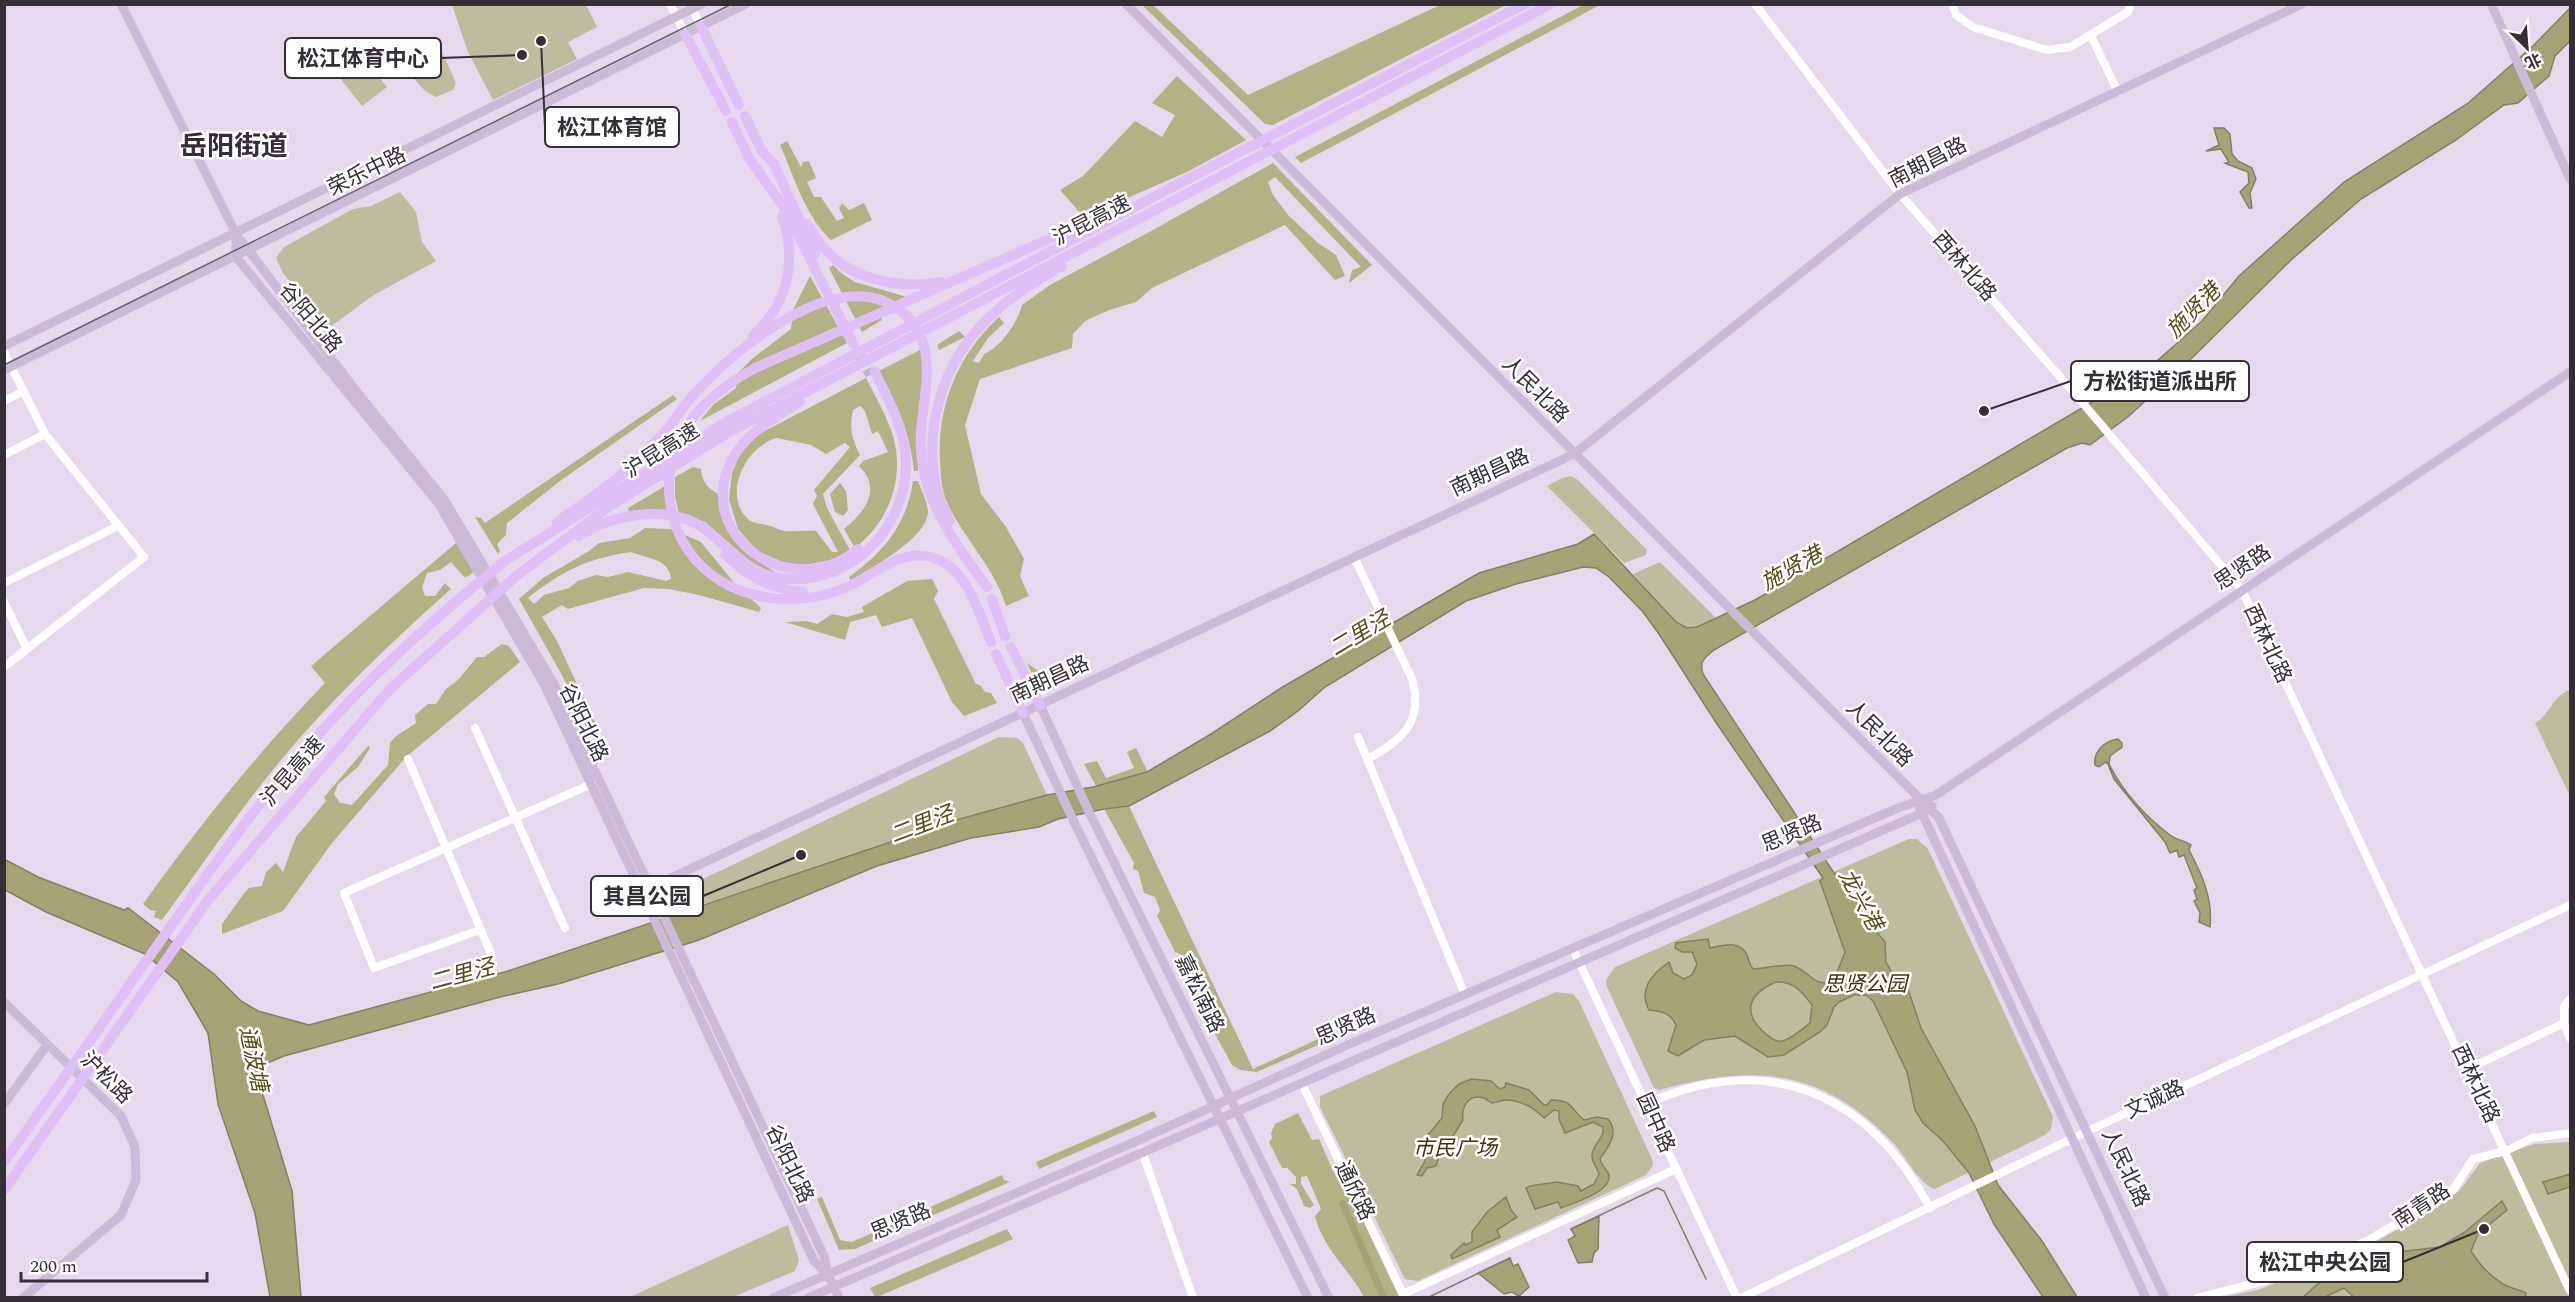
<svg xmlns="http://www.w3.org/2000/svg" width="2575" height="1302" viewBox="0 0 2575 1302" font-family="Spectral,'Noto Sans SC',serif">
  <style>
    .green { fill: #bdbc9d }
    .forest { fill: #b3b284; fill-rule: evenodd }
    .water { fill: #a5a375; stroke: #838062; stroke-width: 1.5; fill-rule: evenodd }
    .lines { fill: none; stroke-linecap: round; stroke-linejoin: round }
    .stream { stroke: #838062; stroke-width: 1.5 }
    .canal { stroke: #a5a375; stroke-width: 7 }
    .highway-tunnel { stroke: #c2b7c9; stroke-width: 10; stroke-dasharray: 10 5; stroke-linecap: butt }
    .minor { stroke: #fff; stroke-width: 8 }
    .major { stroke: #ccbbd8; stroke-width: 9 }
    .highway { stroke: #e0bff6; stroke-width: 10 }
    .tram { stroke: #665f6b; stroke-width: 1.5 }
    .labels { text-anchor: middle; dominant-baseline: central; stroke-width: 5; stroke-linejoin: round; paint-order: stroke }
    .street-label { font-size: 21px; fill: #342f37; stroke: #fff }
    .park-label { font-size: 21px; font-style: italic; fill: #373510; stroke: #fff }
    .water-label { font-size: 22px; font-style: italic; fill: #504d16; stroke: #fff }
    .district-label { font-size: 27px; font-weight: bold; fill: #342f37; stroke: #fff }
    .leader { fill: none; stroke: #342f37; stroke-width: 2 }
    .callout-dot { fill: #342f37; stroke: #fff; stroke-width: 2 }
    .callout { fill: #fff; stroke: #342f37; stroke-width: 2 }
    .callout-label { font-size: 22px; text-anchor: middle; font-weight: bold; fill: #342f37 }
  </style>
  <rect width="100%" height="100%" fill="#e6d9ee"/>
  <path class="green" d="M 452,5 L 586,5 L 597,27 L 568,42 L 577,59 L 493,100 L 468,52 Z
    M 437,41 L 456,83 L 453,90 L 436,97 L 425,91 L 398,60 Z
    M 352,44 L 387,87 L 362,106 L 328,63 Z
    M 400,192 L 416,212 L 422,242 L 436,261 L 372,296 L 325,331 L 283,273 L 276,258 L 284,247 L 353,209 L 371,206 Z
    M 1571,476 L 1578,480 L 1647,550 L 1646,555 L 1624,563 L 1547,486 L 1562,478 Z
    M 1658,563 L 1661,563 L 1716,618 C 1708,622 1699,628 1690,628 C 1673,627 1645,587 1633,574 Z
    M 2570,690 L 2570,796 L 2535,723 C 2550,715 2552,696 2570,690 Z
    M 999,737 L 1017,738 L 1023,743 L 1047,795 L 956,820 L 677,913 L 673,905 L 678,891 Z
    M 1909,839 L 1917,839 L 1928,849 L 2053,1117 L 2051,1129 L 2045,1135 L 1935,1189 C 1921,1186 1905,1156 1895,1145 C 1824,1069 1756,1063 1660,1090 L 1654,1088 L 1607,987 L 1606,980 L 1615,967 Z
    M 1556,992 L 1573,994 L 1579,1001 L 1652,1159 L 1653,1165 L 1646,1175 L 1418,1281 L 1405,1279 L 1320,1107 L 1320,1096 Z
    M 2570,1142 L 2570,1297 L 2219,1298 L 2258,1290 L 2364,1248 L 2432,1211 L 2460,1190 L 2480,1163 L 2534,1144 Z
    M 788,1225 L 799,1260 L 795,1271 L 733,1297 L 630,1297 Z"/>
  <path class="forest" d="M 1142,5 L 1153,5 L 1248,95 L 1440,5 L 1506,5 L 1273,125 L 1265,124 Z
    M 1583,5 L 1600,5 L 1301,163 L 1295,157 Z
    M 1177,76 L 1246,140 L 1189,171 L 1084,217 L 1060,190 L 1083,176 L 1135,121 L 1162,137 L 1175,115 L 1152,103 Z
    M 787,141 L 801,167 L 803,162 L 809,161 L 816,178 L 807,182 L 814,197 L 821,197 L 837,221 L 844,218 L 839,208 L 842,203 L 849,210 L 864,203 L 872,220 L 831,240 C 805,216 794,176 780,145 Z
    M 1273,163 L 1372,265 L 1349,283 L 1352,270 L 1361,267 L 1275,177 L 1268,182 L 1273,195 L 1288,215 L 1318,243 L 1336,255 L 1345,276 L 1335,280 L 1285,225 L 1152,288 L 1136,302 L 1109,310 L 1085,321 L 1073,334 L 1072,348 L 980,379 L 965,425 L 981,494 L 1006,527 L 1024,559 L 1020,576 L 1029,596 L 1006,606 C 995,568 963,538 947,502 C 941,489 941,475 940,461 C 937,405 958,355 999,317 L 1004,323 L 988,338 L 973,361 L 979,363 L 984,354 C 1001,347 1018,322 1022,305 L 1050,285 L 1153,230 Z
    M 833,265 L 841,273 L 855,282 L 907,297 L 878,311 L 882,320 L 862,332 L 829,268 Z
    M 810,276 L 847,343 L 700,421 L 713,405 L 736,388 L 737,374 L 753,358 L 791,329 L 793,310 Z
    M 959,331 L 965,337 L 939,350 L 937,345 Z
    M 922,349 L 925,360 L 918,471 L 914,471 C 910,431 897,406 879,371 Z
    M 866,378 C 875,396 886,414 892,433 C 906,475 890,521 855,548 L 844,529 C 864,513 883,489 859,466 L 863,461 L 888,452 L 878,431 L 872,434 L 865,411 L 860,406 L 853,410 C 849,428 852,439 860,455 L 823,494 L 827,508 L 851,552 L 841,558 L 795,567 L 757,551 L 738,529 L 729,499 L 732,473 L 741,452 L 759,434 ZM 777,438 L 811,445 L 826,454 L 845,443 L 850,447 L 814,490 L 817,496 L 813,504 L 838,552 L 832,552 L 816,531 C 805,530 795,532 784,531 C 778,530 773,526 767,525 C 760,523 754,524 749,520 C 721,496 746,445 777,438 Z
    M 673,395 L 677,399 L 560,481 L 507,523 L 506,535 L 497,544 L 500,551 L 498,554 L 475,517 L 481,518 L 485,523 Z
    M 693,467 L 701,469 C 702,483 708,488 720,495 L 722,504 L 755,559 L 780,575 L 758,568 L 705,522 L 679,514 L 675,496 L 675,477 Z
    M 913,481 L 918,481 C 921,490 928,503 928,512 C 928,537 871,568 851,582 L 849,577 C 884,552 907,524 913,481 Z
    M 840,483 L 846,491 L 848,510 L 843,516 L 835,512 L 830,494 Z
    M 665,486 L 667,510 L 648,509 L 629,512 L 628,508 Z
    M 645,528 L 671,529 L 701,542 L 736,585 L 761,608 L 759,612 L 699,595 L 669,589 L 644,588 L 568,609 L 562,605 L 542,617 L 557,641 L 597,727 L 588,731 L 563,677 L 519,599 L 543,578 L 589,551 L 599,543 L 630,538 ZM 631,552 C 647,559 669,558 671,579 L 666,581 L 628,572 L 608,577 L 596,575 L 578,581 L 569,588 L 544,595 L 534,604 L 528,598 C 562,571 588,558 631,552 Z
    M 459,542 L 476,569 L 469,576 L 464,577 L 451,562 L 440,570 L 427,573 L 422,587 L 425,596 L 435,596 L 445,583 L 451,589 C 387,646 322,708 268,776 C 231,822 197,872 162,920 L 154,917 L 156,911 L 150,910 L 143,904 C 199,826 258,752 325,683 L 311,666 L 456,543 Z
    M 932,579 L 938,591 L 934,599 L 976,684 L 980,685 L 985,692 L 991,693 L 997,703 L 964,716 L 952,702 L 912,618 L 882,627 L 876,615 L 850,622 L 845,640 L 785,622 L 806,621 L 817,624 L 832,614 L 847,617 L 864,612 L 862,607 L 907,581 Z
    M 502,644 L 509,646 L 520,662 L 406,757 L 332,843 L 283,911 L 222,934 L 222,924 L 245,892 L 249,888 L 262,886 L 266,872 L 276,863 L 283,872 L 296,837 L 326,801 L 324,797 L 368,746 L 370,748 L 358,767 L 338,784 L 334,794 L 340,803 L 352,805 L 388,765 L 390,743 L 395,737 L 416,723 L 415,715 L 428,704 L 436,704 L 446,689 L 458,680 L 477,657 L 484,657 Z
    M 1027,663 L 1038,671 L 1049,672 L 1046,686 L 1035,680 Z
    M 1136,748 L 1148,772 L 1096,786 L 1084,764 L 1097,761 L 1106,778 L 1134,768 L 1127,752 Z
    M 1129,806 L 1253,1069 L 1318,1039 L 1318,1045 L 1257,1072 L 1240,1070 L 1232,1065 L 1209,1023 L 1212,1016 L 1188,978 L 1192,974 L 1184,956 L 1175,952 L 1157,916 L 1160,910 L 1155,897 L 1144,893 L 1138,871 L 1133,869 L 1134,863 L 1104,809 Z
    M 1154,1111 L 1157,1117 L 1039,1169 L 1036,1162 Z
    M 1298,1113 L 1312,1140 L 1319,1139 L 1334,1173 L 1340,1172 L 1399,1297 L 1364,1297 C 1349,1269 1323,1249 1315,1216 L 1321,1209 L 1307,1176 L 1301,1177 L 1301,1184 L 1314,1205 L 1310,1208 L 1304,1206 L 1297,1189 L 1290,1184 L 1296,1184 L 1296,1177 L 1287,1168 L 1282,1168 L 1269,1142 L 1272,1138 L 1271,1133 L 1275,1124 Z
    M 1002,1175 L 1004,1180 L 1010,1182 L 855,1249 L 839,1250 L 817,1199 L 822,1197 L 840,1240 L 852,1242 Z
    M 1007,1229 L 1013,1239 L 877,1297 L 873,1297 L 874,1295 L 870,1288 Z"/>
  <path class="water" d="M 2570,8 L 2570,41 L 2555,56 L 2549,76 L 2518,103 L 2504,105 L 2456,140 L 2361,199 L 2291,260 L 2194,356 L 2129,416 L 2090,445 L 2082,443 L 2067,448 L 1714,650 C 1704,658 1699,662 1703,674 L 1834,873 L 1840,876 L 1851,891 L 1864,917 L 1885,942 L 1886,962 L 1891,971 L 1907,986 L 1921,1028 L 1975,1126 L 1998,1185 L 2042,1241 L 2077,1297 L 2043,1297 L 1994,1224 L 1969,1173 L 1943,1141 L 1923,1123 L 1915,1110 L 1907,1072 L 1873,1001 L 1866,995 L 1854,995 L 1839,1002 L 1834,1007 L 1827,1025 L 1820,1032 L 1784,1055 L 1768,1057 L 1735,1036 L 1704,1040 L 1678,1056 L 1668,1051 L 1676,1025 C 1671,1013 1661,1011 1649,1010 C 1638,989 1652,974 1669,962 L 1673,973 L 1684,979 L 1692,975 L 1697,964 L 1692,952 L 1682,952 L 1675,948 L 1676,943 L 1708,939 L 1710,948 C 1723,945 1740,940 1747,955 C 1749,961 1749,964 1753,969 C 1763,969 1786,963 1794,966 C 1809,971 1818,992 1835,978 L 1845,952 L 1820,881 L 1823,878 L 1717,724 L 1659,634 L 1643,612 L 1609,577 L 1596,568 L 1583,567 L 1516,584 L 1466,601 L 1325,687 L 1298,711 L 1270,731 L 1129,806 L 1104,809 L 1058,819 L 1039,827 L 971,838 L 877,866 L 699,940 L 558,984 L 500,997 L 284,1056 L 265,1064 L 257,1075 L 292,1191 L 301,1297 L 270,1297 L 255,1213 L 218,1104 L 208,1033 L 178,982 L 145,954 L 46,912 L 5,890 L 4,859 L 38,877 L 124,910 L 128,908 L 214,974 L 241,1001 L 258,1011 L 309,1025 L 508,971 L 956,820 L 1047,795 L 1093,787 L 1147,772 L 1211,734 L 1281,688 L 1479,573 L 1578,544 L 1594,534 L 1676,622 L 1687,628 L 1697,627 L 1755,600 L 2104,395 L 2122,392 L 2202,321 L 2239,276 L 2344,182 L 2467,104 L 2533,46 ZM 1776,982 C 1794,981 1802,992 1812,1005 L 1810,1023 C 1802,1029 1792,1039 1782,1041 C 1775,1042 1771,1038 1766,1034 C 1741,1013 1748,994 1776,982 Z
    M 2214,128 L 2224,128 L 2230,134 L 2232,154 L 2238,161 L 2252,168 L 2256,179 L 2250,193 L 2252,208 L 2249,208 L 2240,192 L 2249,183 L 2248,172 L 2227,164 L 2225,163 L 2229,162 L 2221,149 L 2206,151 L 2219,145 Z
    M 2118,739 L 2122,743 L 2122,747 L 2110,756 L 2109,764 C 2122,791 2146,817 2170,835 C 2176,840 2184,840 2191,845 L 2189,850 C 2202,874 2213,899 2210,927 L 2199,922 L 2200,913 L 2194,901 L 2197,899 L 2194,890 L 2197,888 L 2184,855 L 2179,857 L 2177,850 L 2170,853 L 2165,842 L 2114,779 L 2108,764 L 2106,762 L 2099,767 L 2095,765 C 2093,751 2105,741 2118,739 Z
    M 1471,1079 L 1491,1081 L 1500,1089 L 1505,1087 L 1506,1083 L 1529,1090 L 1544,1105 L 1547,1105 L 1551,1100 C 1575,1100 1569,1109 1584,1120 L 1597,1117 L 1608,1119 C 1620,1133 1608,1147 1600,1159 C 1601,1165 1607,1169 1609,1175 C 1613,1191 1573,1203 1561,1208 L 1558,1202 L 1535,1209 L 1526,1188 L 1530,1186 L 1557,1182 L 1578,1186 L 1581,1191 L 1594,1184 L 1599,1174 C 1597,1167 1592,1163 1592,1155 C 1593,1143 1605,1139 1603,1127 L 1593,1122 L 1565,1133 L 1559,1119 L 1559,1111 L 1554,1110 L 1544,1118 C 1534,1107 1521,1101 1506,1100 C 1501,1100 1496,1103 1492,1103 C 1490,1103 1487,1099 1484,1098 C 1468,1093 1461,1108 1463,1120 L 1453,1136 L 1450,1150 L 1440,1153 L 1436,1166 L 1427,1168 L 1422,1176 L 1417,1175 L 1425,1161 L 1423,1141 L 1442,1118 L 1443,1104 L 1449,1094 L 1459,1084 Z
    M 2570,1174 L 2570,1187 L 2548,1194 L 2543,1182 Z
    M 1506,1197 L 1511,1210 L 1517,1217 L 1497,1230 L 1500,1237 L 1452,1259 L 1451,1255 L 1464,1243 L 1465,1245 L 1472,1242 L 1472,1232 L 1487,1212 Z
    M 2502,1201 L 2507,1210 L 2478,1234 L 2471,1251 C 2479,1264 2490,1276 2503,1284 C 2510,1288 2518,1289 2526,1293 L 2526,1297 L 2354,1297 L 2344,1288 L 2325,1297 L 2303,1297 L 2326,1277 L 2381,1254 L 2440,1247 L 2465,1232 Z
    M 1599,1216 L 1598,1249 L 1594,1253 L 1592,1262 L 1578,1263 L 1568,1240 L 1575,1236 L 1571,1229 Z
    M 1510,1258 L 1513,1266 L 1518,1264 L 1529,1287 L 1519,1296 L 1512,1292 L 1504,1294 L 1478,1273 Z"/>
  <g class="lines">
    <path class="stream" d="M 1571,1229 L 1657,1188 L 1664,1191 L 1706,1279
      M 1427,1298 L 1510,1258"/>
    <path class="canal" d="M 1343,1204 L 1384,1298"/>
    <path class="highway-tunnel" d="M 860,356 L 870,375"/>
    <path class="minor" d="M 670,4 L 685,34
      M 690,4 L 701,26
      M 1755,4 L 1900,194 L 2081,401 L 2242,590 L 2570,1291
      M 1952,4 L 1956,15 L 1973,27 L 2047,50 L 2070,47 L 2128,12 L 2131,4
      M 2091,36 L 2118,92
      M 4,352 L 45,434 L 144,557 L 4,667
      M 4,401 L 24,391
      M 4,455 L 45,434
      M 1354,557 L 1412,679 C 1424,722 1403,739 1368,759
      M 4,583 L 118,526
      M 4,602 L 27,649
      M 475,728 L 565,928
      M 1358,737 L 1465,995
      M 408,759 L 492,956
      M 480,930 L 374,968 L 344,893 L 596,782
      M 1573,949 L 1737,1298
      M 2570,999 L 2564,1007 L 2564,1023 L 2570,1038
      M 2468,1069 L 2564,1023
      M 1302,1084 L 1405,1298
      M 1646,1104 C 1769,1049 1868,1093 1930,1208
      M 1142,1151 L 1193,1298
      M 1403,1294 L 1676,1169
      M 1741,1298 L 2088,1131 L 2570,905
      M 2197,1298 L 2264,1281 L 2365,1242 L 2453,1190 L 2473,1159 L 2506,1151 L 2532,1138 L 2570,1133"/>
    <path class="major" d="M 121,4 L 236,234 L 357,392 L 444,499 L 553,682 L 824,1256 L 828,1274 L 839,1298
      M 1126,4 L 1939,818 L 2165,1298
      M 2491,4 L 2570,179
      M 236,234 L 236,257 L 438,503 L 545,686 L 814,1261 L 827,1274
      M 4,346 L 702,4
      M 4,370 L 746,4
      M 1040,705 L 1090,814 L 1329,1298
      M 1023,713 L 1075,824 L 1308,1298
      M 1920,809 L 2146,1298
      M 641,892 L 1574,454 L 1900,194 L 2302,4
      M 4,1002 L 121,1116 L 135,1147 L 136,1180 L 121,1215 L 23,1298
      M 4,1104 L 47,1045
      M 773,1298 L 1139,1140 L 1343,1047 L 1898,808 L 1936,795 L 2570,372
      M 808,1298 L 1920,814 L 1932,806"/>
    <path class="highway" d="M 701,26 L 739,105
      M 685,34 L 726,111
      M 745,116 L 762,151 L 774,164 L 815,254
      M 732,122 L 749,158 L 783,206 L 854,345
      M 807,224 C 811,230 815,237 820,243 C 848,281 899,289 942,282
      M 752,337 C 788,304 798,261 782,216
      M 800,402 C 777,416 751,430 736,453 C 686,530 788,607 858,549
      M 950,521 C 944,508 938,496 935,482 C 925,430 942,368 978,329 C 1002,302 1031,284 1062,266
      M 557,522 C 579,506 602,491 623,473 C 636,461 650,448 662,435 C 675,420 685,403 699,389 C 737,348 823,278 883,301 C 903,309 918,324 924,346 C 931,374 923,403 921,432 C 917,495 952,538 987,587
      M 579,536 C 607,518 642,510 675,516 C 715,523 734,568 774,577 C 844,592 907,531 906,462 C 905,429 889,401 875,372
      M 725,554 C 746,577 771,589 803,592
      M 992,599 L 1005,636
      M 991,642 C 978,612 968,567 931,557 C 899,549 874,575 847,587 C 794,611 722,600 688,550 C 668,521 664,484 675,451 C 688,412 721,387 755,368 L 1122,207
      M 1011,647 L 1040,705
      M 996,654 L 1023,713
      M 4,1162 C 58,1087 111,1011 164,936 C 211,869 258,801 313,741 C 369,677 439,614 505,561 L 726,422 L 1186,180 L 1525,4
      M 4,1190 L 209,899 L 390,689 L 515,577 L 610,506 L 731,431 L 1551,4"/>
    <path class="tram" d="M 4,365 L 732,4"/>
  </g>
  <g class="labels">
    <g class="street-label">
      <text transform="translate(1928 163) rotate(-27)">南期昌路</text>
      <text transform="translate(367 172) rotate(-26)">荣乐中路</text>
      <text transform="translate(1092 221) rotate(-27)">沪昆高速</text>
      <text transform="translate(1964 267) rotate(49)">西林北路</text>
      <text transform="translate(310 318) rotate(50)">谷阳北路</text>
      <text transform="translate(1535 390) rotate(45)">人民北路</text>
      <text transform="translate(662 451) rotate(-32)">沪昆高速</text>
      <text transform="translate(1490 473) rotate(-25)">南期昌路</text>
      <text transform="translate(2243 568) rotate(-34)">思贤路</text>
      <text transform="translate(2267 644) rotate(65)">西林北路</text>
      <text transform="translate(1050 680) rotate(-25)">南期昌路</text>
      <text transform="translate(583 723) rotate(64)">谷阳北路</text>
      <text transform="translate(1879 734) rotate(45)">人民北路</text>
      <text transform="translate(293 772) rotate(-49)">沪昆高速</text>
      <text transform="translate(1792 834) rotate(-23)">思贤路</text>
      <text transform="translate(1199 994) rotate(64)">嘉松南路</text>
      <text transform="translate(1346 1027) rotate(-24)">思贤路</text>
      <text transform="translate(106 1078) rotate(45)">沪松路</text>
      <text transform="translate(2475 1084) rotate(65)">西林北路</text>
      <text transform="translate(2155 1100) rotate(-25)">文诚路</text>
      <text transform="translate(1655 1123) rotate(66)">园中路</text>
      <text transform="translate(789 1164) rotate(65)">谷阳北路</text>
      <text transform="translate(2125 1168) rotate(65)">人民北路</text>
      <text transform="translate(1354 1191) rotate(64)">通欣路</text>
      <text transform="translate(2422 1206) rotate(-33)">南青路</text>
      <text transform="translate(901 1222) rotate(-23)">思贤路</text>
    </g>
    <g class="park-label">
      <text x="1865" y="985">思贤公园</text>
      <text x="1455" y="1149">市民广场</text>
    </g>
    <g class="water-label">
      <text transform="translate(2194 311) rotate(-45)">施贤港</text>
      <text transform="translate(1792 569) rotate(-29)">施贤港</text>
      <text transform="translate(1360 634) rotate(-31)">二里泾</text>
      <text transform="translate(922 825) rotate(-21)">二里泾</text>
      <text transform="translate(1860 900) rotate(61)">龙兴港</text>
      <text transform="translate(462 975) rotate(-15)">二里泾</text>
      <text transform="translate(253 1059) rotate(78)">通波塘</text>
    </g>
    <g class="district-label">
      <text x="234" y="147">岳阳街道</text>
    </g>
  </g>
  <path class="leader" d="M522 55L441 58M541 41L545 127M1984 411L2071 381M801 855L703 896M2484 1229L2403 1262"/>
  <g class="callout-dot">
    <circle cx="522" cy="55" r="6"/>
    <circle cx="541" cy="41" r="6"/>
    <circle cx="1984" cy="411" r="6"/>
    <circle cx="801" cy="855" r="6"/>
    <circle cx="2484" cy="1229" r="6"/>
  </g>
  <g class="callout">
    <rect x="285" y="38" width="156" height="40" rx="6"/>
    <rect x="545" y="107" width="134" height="40" rx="6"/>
    <rect x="2071" y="361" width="178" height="40" rx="6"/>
    <rect x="591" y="876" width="112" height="40" rx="6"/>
    <rect x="2247" y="1242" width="156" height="40" rx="6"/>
  </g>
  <g class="callout-label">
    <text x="363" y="66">松江体育中心</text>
    <text x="612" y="135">松江体育馆</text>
    <text x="2160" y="389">方松街道派出所</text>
    <text x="647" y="904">其昌公园</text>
    <text x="2325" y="1270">松江中央公园</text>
  </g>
  <rect width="2575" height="1302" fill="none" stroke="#342f37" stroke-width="12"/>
  <g transform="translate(2527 48) rotate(155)" stroke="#ffffff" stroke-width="4.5" paint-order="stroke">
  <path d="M0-4.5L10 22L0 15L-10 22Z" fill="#342f37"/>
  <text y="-9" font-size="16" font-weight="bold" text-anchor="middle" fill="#342f37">北</text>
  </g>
  <path d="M21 1272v9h186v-9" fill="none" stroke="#342f37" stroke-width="3"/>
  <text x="30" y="1272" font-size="18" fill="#342f37" stroke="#ffffff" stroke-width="4.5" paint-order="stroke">200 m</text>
</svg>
